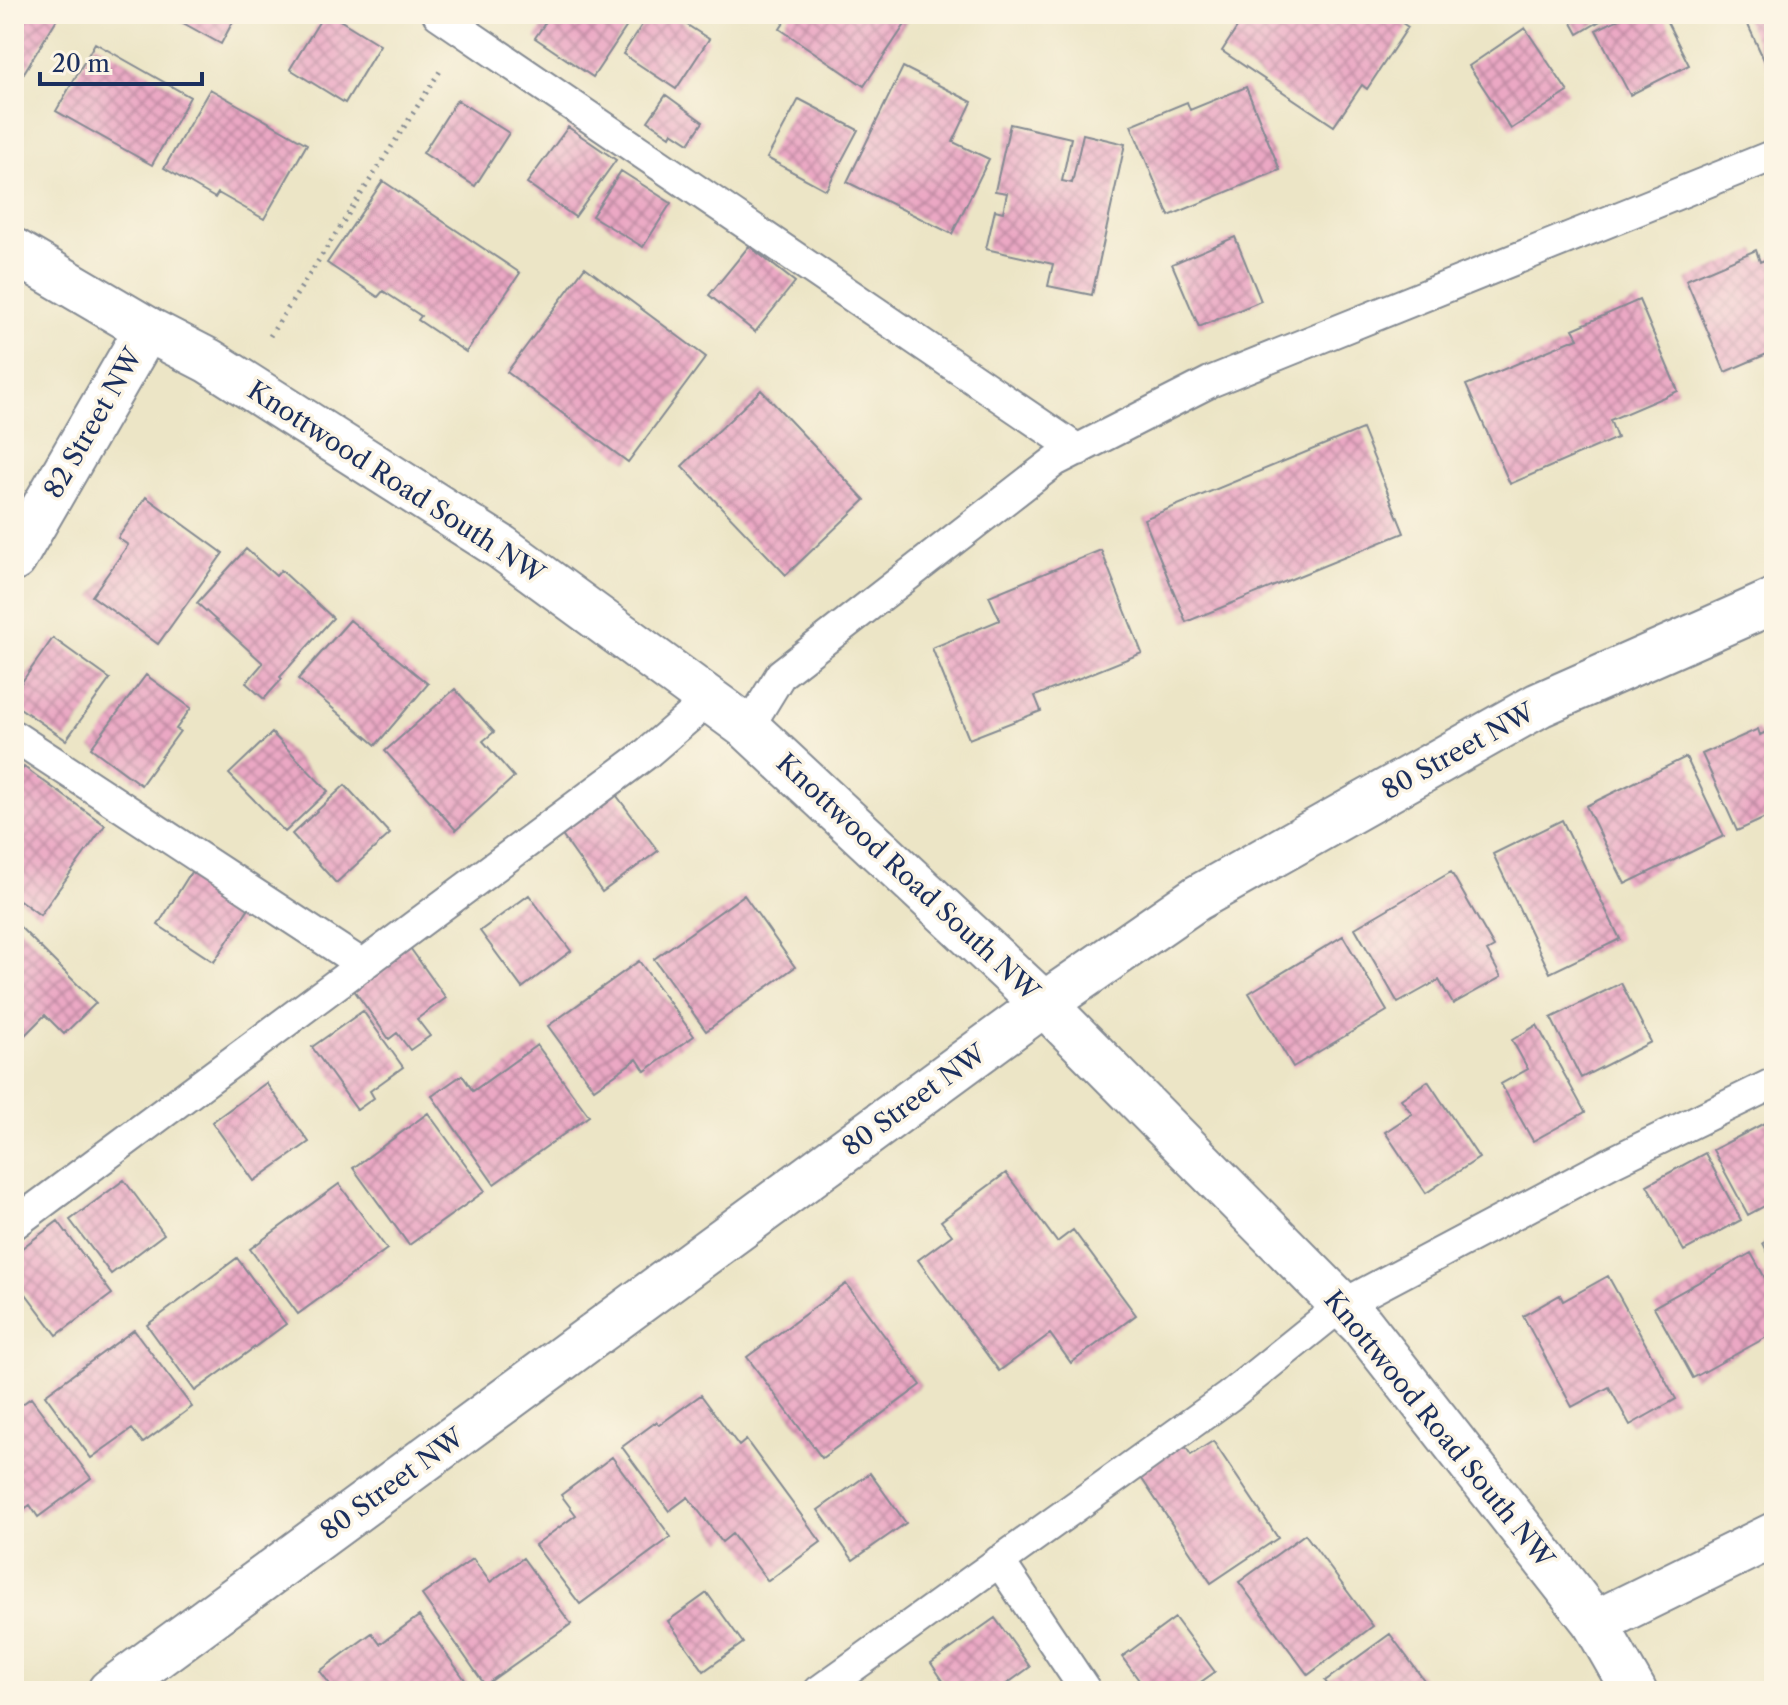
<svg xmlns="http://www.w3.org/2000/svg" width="1788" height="1705" viewBox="0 0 1788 1705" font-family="'Libre Caslon Text',serif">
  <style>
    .building { fill: url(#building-cross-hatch) }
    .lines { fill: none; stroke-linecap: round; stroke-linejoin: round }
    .lane-casing { stroke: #848a92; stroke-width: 34 }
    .street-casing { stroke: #848a92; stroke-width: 48 }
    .secondary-casing { stroke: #848a92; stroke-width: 48 }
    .path { stroke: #848a92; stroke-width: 5; stroke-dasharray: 2 6; stroke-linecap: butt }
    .lane { stroke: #fff; stroke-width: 30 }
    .street { stroke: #fff; stroke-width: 44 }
    .secondary { stroke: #fff; stroke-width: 44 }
    .labels { text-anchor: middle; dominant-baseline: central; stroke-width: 7; stroke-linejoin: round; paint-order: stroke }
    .street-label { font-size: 26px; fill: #1b2f5e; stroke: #fcf5e5 }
  </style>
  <defs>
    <pattern id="building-cross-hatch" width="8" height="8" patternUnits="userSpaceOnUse" patternTransform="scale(2)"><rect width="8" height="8" fill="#eba8c4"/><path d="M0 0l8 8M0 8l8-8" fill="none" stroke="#be89a2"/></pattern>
  </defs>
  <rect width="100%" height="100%" fill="#fcf5e5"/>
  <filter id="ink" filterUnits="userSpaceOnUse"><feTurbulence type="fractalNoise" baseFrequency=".0125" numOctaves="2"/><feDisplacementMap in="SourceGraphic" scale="16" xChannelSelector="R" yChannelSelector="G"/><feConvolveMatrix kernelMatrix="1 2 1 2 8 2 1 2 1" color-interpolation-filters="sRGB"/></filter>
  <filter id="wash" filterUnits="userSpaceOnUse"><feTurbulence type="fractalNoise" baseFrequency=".006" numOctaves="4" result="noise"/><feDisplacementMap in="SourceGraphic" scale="32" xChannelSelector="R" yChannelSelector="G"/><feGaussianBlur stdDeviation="1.8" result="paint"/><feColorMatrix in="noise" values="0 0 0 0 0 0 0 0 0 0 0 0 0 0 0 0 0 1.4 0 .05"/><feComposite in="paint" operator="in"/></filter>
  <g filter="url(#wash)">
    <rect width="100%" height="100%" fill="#ece5c6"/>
    <g id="blocks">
      <path class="building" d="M 14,14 L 60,14 L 17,84 L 14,82 Z
        M 167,14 L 237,14 L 221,44 Z
        M 324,14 L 330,14 L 380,45 L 345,103 L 290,69 Z
        M 551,14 L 635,14 L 593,77 L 535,38 Z
        M 649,14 L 670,14 L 709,39 L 676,89 L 623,54 Z
        M 790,14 L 912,14 L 864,86 L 780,29 Z
        M 1246,14 L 1300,14 L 1309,20 L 1313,14 L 1389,14 L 1408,27 L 1367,89 L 1362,85 L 1334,126 L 1222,51 Z
        M 1567,14 L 1612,14 L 1578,34 Z
        M 1629,14 L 1663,14 L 1689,65 L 1630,95 L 1596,30 Z
        M 1743,14 L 1774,14 L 1774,69 L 1769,71 Z
        M 1525,28 L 1568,92 L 1511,129 L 1469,66 Z
        M 95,43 L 190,97 L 152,165 L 56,111 Z
        M 903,67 L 972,102 L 953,142 L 989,159 L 952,234 L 847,182 Z
        M 1246,87 L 1280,170 L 1169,216 L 1131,125 L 1187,102 L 1190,110 Z
        M 210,89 L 307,144 L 264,219 L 218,193 L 215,198 L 164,168 Z
        M 666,95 L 703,122 L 689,143 L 672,132 L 670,136 L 648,121 Z
        M 799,99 L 858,130 L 826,190 L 767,158 Z
        M 457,100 L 509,133 L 475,186 L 423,153 Z
        M 1010,124 L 1071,138 L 1062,181 L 1072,183 L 1083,134 L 1125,144 L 1092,295 L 1048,286 L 1053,264 L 986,249 L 995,210 L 1003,212 L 1007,193 L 995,191 Z
        M 568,127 L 616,160 L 575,217 L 527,183 Z
        M 621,171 L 671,203 L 643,247 L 592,216 Z
        M 383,181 L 520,273 L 466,352 L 418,320 L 421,316 L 383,291 L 378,297 L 327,263 Z
        M 1235,237 L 1261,301 L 1199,327 L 1172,264 Z
        M 749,246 L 795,282 L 755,332 L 709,295 Z
        M 1756,250 L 1760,262 L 1774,256 L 1774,351 L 1725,372 L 1686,280 Z
        M 585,267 L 706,357 L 628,462 L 507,372 Z
        M 1639,300 L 1678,391 L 1610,420 L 1617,438 L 1510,484 L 1466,385 L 1578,338 L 1573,329 Z
        M 761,390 L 865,500 L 786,575 L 682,466 Z
        M 1362,429 L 1404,533 L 1186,622 L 1144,519 Z
        M 146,497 L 223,553 L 158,644 L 92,596 L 128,545 L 118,538 Z
        M 246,549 L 276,576 L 281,570 L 333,618 L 280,677 L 282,679 L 264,699 L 246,683 L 263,663 L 197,603 Z
        M 1101,550 L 1142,653 L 1035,696 L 1041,711 L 969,739 L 932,648 L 1000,620 L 989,596 Z
        M 350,620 L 428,684 L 376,745 L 298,679 Z
        M 53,638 L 110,679 L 66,740 L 14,704 L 14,693 Z
        M 146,675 L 191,708 L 176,729 L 180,731 L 141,785 L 91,748 Z
        M 455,689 L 494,732 L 483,741 L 514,777 L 456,830 L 385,751 Z
        M 1774,728 L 1774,814 L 1737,831 L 1702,754 L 1758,729 L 1760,735 Z
        M 272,733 L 328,791 L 285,832 L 229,774 Z
        M 1686,757 L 1724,836 L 1625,884 L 1586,806 Z
        M 24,767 L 105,825 L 40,915 L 14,896 L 14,780 Z
        M 608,784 L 658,851 L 602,892 L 554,824 Z
        M 345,785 L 390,834 L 336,883 L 292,834 Z
        M 1562,820 L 1620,939 L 1550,973 L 1493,854 Z
        M 193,869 L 250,906 L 214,962 L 158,925 Z
        M 1451,872 L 1494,947 L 1487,951 L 1501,977 L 1453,1004 L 1439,980 L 1398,1003 L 1355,928 Z
        M 529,895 L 571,951 L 522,988 L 480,931 Z
        M 744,895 L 795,967 L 706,1031 L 654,959 Z
        M 14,921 L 96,1003 L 64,1034 L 45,1015 L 14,1046 Z
        M 1343,936 L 1387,1011 L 1293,1067 L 1249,993 Z
        M 403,938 L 446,998 L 417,1019 L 430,1036 L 410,1050 L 397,1033 L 389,1039 L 346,979 Z
        M 639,961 L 694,1036 L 645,1071 L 637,1059 L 594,1089 L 548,1026 Z
        M 1621,983 L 1651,1042 L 1581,1078 L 1551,1018 Z
        M 363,1011 L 403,1067 L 370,1091 L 374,1098 L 357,1110 L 312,1047 Z
        M 1537,1025 L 1585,1112 L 1533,1141 L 1501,1084 L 1528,1069 L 1512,1040 Z
        M 537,1045 L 589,1116 L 494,1184 L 432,1096 L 462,1075 L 473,1091 Z
        M 1428,1081 L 1479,1158 L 1426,1193 L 1385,1132 L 1412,1114 L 1401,1099 Z
        M 266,1083 L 309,1142 L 254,1181 L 212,1122 Z
        M 428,1113 L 485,1191 L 409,1245 L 353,1168 Z
        M 1774,1118 L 1774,1201 L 1748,1215 L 1713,1150 Z
        M 1705,1153 L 1741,1220 L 1684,1251 L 1647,1185 Z
        M 1006,1173 L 1057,1242 L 1073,1230 L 1136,1315 L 1071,1363 L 1050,1334 L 999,1371 L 918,1260 L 952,1235 L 941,1221 Z
        M 124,1180 L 164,1234 L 111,1274 L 70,1220 Z
        M 339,1184 L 387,1249 L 298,1314 L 250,1249 Z
        M 58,1221 L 112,1294 L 57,1335 L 14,1278 L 14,1254 Z
        M 1774,1238 L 1774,1265 L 1763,1243 Z
        M 1751,1253 L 1774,1294 L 1774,1333 L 1693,1378 L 1654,1307 Z
        M 237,1258 L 286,1324 L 195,1391 L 147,1325 Z
        M 1608,1276 L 1676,1399 L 1630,1425 L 1609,1387 L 1572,1407 L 1523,1316 L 1560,1295 L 1563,1301 Z
        M 846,1284 L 921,1385 L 822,1458 L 747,1357 Z
        M 134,1330 L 192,1407 L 143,1443 L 132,1429 L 91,1458 L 45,1395 Z
        M 701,1395 L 739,1446 L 746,1440 L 821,1542 L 768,1581 L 732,1534 L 722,1542 L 688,1497 L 669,1511 L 622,1447 L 656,1422 L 659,1425 Z
        M 31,1398 L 91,1478 L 38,1517 L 30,1505 L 14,1516 L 14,1410 Z
        M 1213,1441 L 1278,1538 L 1211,1583 L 1138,1473 L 1183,1443 L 1191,1455 Z
        M 612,1457 L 671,1537 L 580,1604 L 535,1545 L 576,1515 L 561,1495 Z
        M 870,1473 L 906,1523 L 853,1560 L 818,1510 Z
        M 1305,1534 L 1373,1626 L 1308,1675 L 1239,1582 Z
        M 523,1558 L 571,1624 L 485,1685 L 422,1595 L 473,1559 L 490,1582 Z
        M 707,1593 L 743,1643 L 704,1671 L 668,1621 Z
        M 419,1616 L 473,1691 L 335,1691 L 320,1671 L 372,1633 L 380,1644 Z
        M 995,1618 L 1030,1667 L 997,1691 L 950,1691 L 931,1663 Z
        M 1175,1618 L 1215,1672 L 1188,1691 L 1147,1691 L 1122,1657 Z
        M 1390,1634 L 1432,1691 L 1321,1691 L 1328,1685 L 1325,1681 Z"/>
    </g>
  </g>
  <g filter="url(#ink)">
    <use href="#blocks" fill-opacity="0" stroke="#848a92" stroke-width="2"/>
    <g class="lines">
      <g class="lane-casing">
        <path id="lane" d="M 438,14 L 1078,450
          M 748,728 L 781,674 L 1055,461 L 1210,382 L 1774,155
          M 14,736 L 363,965
          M 14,1224 L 646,754 L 710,699
          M 999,1561 L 1086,1691
          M 819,1691 L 1228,1397 L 1342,1305 L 1614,1161 L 1774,1083"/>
      </g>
      <g class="street-casing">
        <path id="street" d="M 14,559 L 147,329
          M 1595,1623 L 1774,1535
          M 110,1691 L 1044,1004"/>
      </g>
      <g class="secondary-casing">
        <path id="secondary" d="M 14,251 L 147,329 L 209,361 L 501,547 L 748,728 L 1044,1004 L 1362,1325 L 1595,1623 L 1634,1691
          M 1044,1004 L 1197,898 L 1539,705 L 1774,601"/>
      </g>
      <path class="path" d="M 270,336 L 442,68"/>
      <use href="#lane" class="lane"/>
      <use href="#street" class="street"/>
      <use href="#secondary" class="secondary"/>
    </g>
  </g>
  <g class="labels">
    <g class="street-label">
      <text transform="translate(93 423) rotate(-60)">82 Street NW</text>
      <text transform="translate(396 482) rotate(33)">Knottwood Road South NW</text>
      <text transform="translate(1458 751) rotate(-29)">80 Street NW</text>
      <text transform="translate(908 877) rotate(43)">Knottwood Road South NW</text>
      <text transform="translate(914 1100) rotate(-36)">80 Street NW</text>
      <text transform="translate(1439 1429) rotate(51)">Knottwood Road South NW</text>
      <text transform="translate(392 1484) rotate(-36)">80 Street NW</text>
    </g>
  </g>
  <rect width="1788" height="1705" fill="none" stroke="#fcf5e5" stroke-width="48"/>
  <path d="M40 72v12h162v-12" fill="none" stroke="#1b2f5e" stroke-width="4"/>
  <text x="52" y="72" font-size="24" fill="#1b2f5e" stroke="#fcf5e5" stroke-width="6" paint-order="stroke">20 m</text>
</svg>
